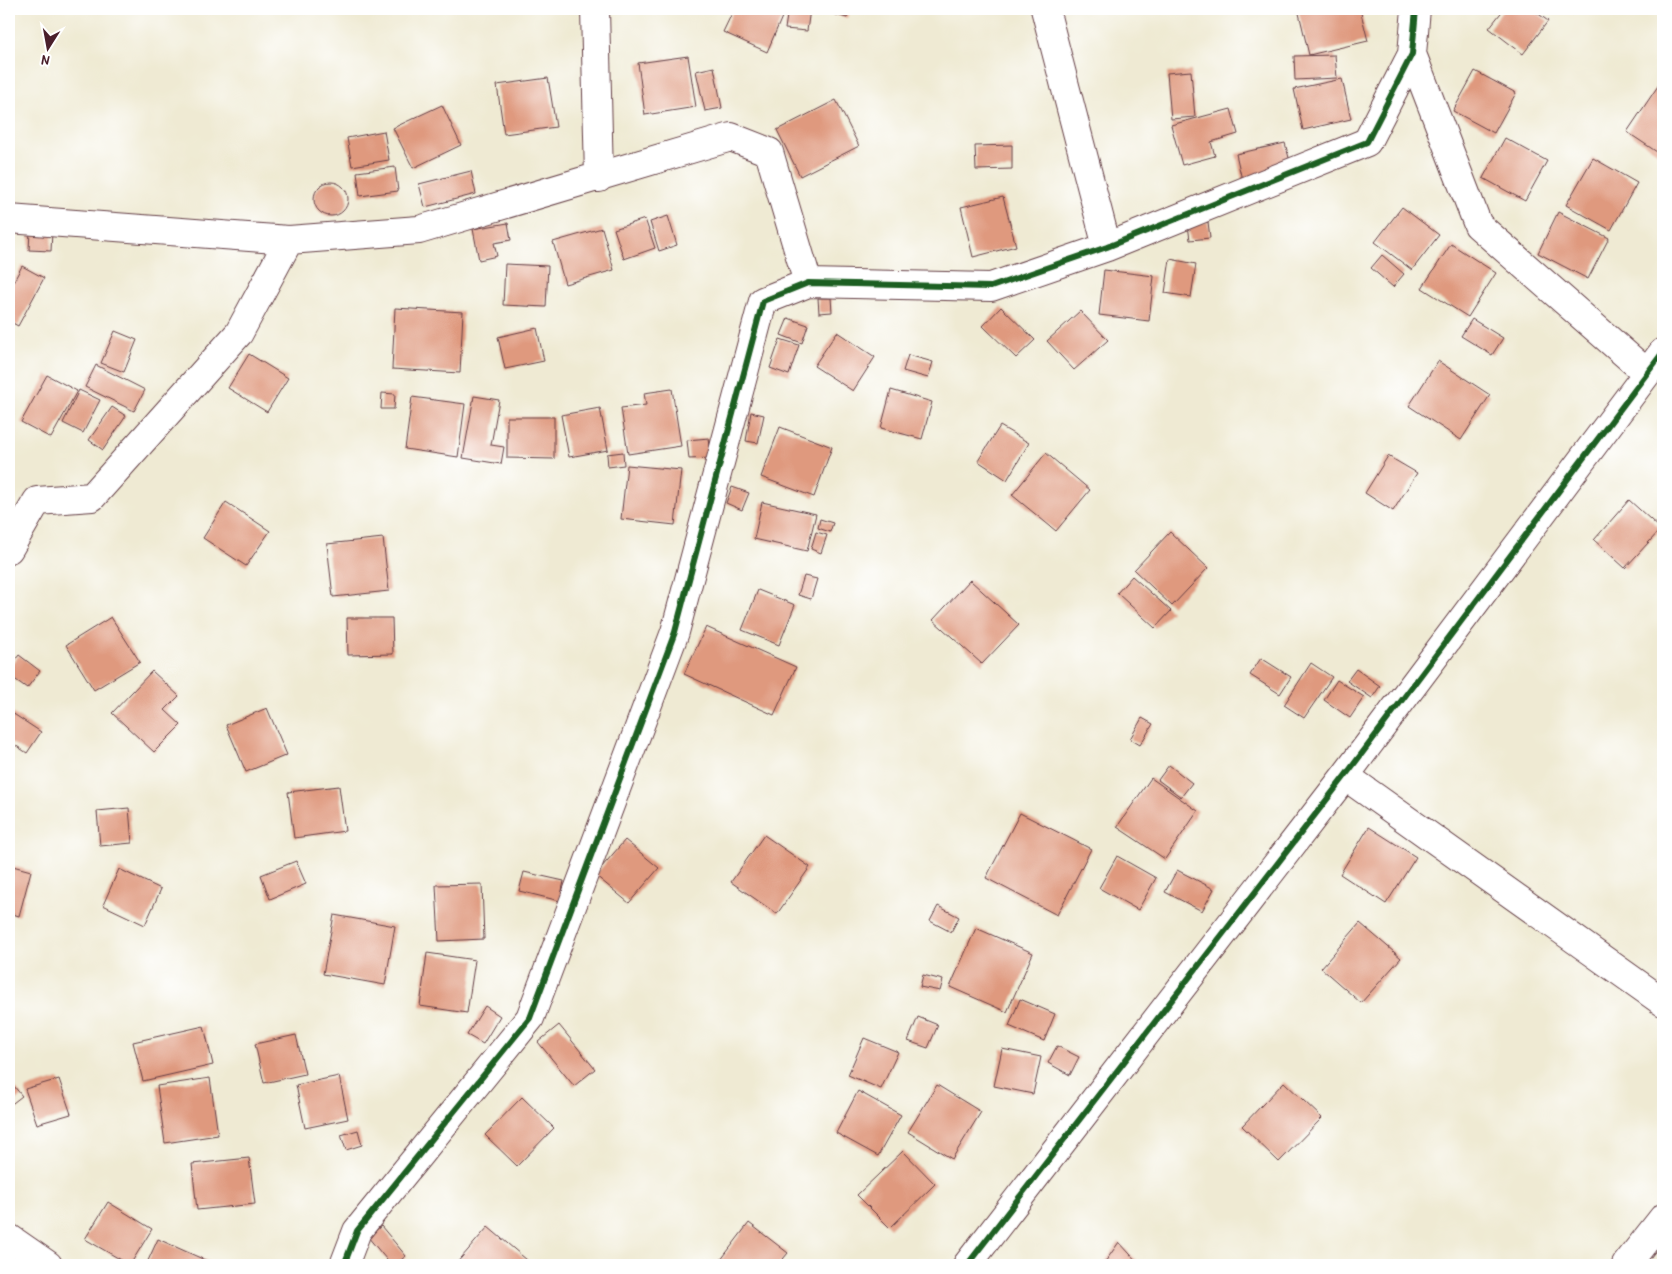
<svg xmlns="http://www.w3.org/2000/svg" width="1672" height="1274" viewBox="0 0 1672 1274" font-family="'Patrick Hand',sans-serif">
  <style>
    .building { fill: #df997e }
    .lines { fill: none; stroke-linecap: round; stroke-linejoin: round }
    .minor-casing { stroke: #633d44; stroke-width: 30 }
    .minor { stroke: #fff; stroke-width: 28 }
    .cycleway-casing { stroke: #fff; stroke-width: 9 }
    .cycleway { stroke: #1b5e20; stroke-width: 6 }
  </style>
  <rect width="100%" height="100%" fill="#fff"/>
  <filter id="ink" filterUnits="userSpaceOnUse"><feTurbulence type="fractalNoise" baseFrequency=".02" numOctaves="2"/><feDisplacementMap in="SourceGraphic" scale="10" xChannelSelector="R" yChannelSelector="G"/><feConvolveMatrix kernelMatrix="1 2 1 2 8 2 1 2 1" color-interpolation-filters="sRGB"/></filter>
  <filter id="wash" filterUnits="userSpaceOnUse"><feTurbulence type="fractalNoise" baseFrequency=".0096" numOctaves="4" result="noise"/><feDisplacementMap in="SourceGraphic" scale="20" xChannelSelector="R" yChannelSelector="G"/><feGaussianBlur stdDeviation="1.12" result="paint"/><feColorMatrix in="noise" values="0 0 0 0 0 0 0 0 0 0 0 0 0 0 0 0 0 1.4 0 .05"/><feComposite in="paint" operator="in"/></filter>
  <g filter="url(#wash)">
    <rect width="100%" height="100%" fill="#efead3"/>
    <g id="blocks">
      <path class="building" d="M 734,9 L 785,10 L 767,52 L 723,32 Z
        M 788,9 L 810,9 L 807,31 L 785,29 Z
        M 816,9 L 850,9 L 847,18 Z
        M 1298,9 L 1360,9 L 1368,41 L 1309,55 Z
        M 1504,9 L 1532,9 L 1548,21 L 1523,54 L 1489,28 Z
        M 1335,55 L 1337,78 L 1295,80 L 1294,56 Z
        M 688,56 L 696,107 L 645,115 L 638,63 Z
        M 714,67 L 722,108 L 705,111 L 696,71 Z
        M 1191,71 L 1195,117 L 1171,119 L 1167,73 Z
        M 1475,71 L 1516,93 L 1494,133 L 1453,111 Z
        M 548,78 L 556,127 L 504,134 L 497,85 Z
        M 1342,79 L 1351,119 L 1303,130 L 1294,89 Z
        M 1660,83 L 1663,85 L 1663,156 L 1627,132 Z
        M 836,100 L 859,146 L 800,176 L 777,130 Z
        M 442,105 L 461,145 L 413,168 L 393,128 Z
        M 1231,109 L 1238,134 L 1211,142 L 1215,156 L 1182,165 L 1171,125 Z
        M 384,131 L 389,160 L 352,166 L 347,138 Z
        M 1505,138 L 1547,161 L 1525,201 L 1483,178 Z
        M 1285,143 L 1292,169 L 1242,180 L 1236,154 Z
        M 1012,145 L 1012,169 L 976,170 L 975,146 Z
        M 1593,158 L 1637,183 L 1611,230 L 1566,205 Z
        M 395,167 L 398,191 L 360,196 L 357,172 Z
        M 471,171 L 476,194 L 425,207 L 419,184 Z
        M314 199a17 17 0 1 1 34 0a17 17 0 1 1-34 0Z
        M 1003,197 L 1016,246 L 973,257 L 961,207 Z
        M 1402,207 L 1439,235 L 1412,270 L 1375,242 Z
        M 1558,212 L 1609,238 L 1588,279 L 1538,253 Z
        M 668,216 L 677,245 L 659,251 L 650,222 Z
        M 645,219 L 655,248 L 624,259 L 614,229 Z
        M 1208,222 L 1210,238 L 1190,240 L 1188,225 Z
        M 508,223 L 511,240 L 494,243 L 497,256 L 479,260 L 473,229 Z
        M 602,228 L 614,270 L 565,284 L 553,242 Z
        M 30,231 L 52,232 L 51,251 L 29,250 Z
        M 1451,244 L 1496,273 L 1468,317 L 1422,288 Z
        M 1382,255 L 1404,274 L 1393,287 L 1371,268 Z
        M 1170,259 L 1196,264 L 1191,297 L 1165,293 Z
        M 505,264 L 548,266 L 546,307 L 503,305 Z
        M 22,266 L 44,278 L 18,326 L 9,321 L 9,290 Z
        M 1104,270 L 1154,276 L 1149,321 L 1099,315 Z
        M 818,298 L 831,298 L 832,312 L 819,313 Z
        M 1001,307 L 1035,340 L 1016,358 L 983,326 Z
        M 395,308 L 463,312 L 460,373 L 392,369 Z
        M 1080,311 L 1108,340 L 1074,370 L 1047,341 Z
        M 788,318 L 808,325 L 802,343 L 781,335 Z
        M 1472,319 L 1503,338 L 1492,355 L 1461,336 Z
        M 537,328 L 544,361 L 505,369 L 498,337 Z
        M 115,331 L 137,340 L 124,372 L 101,363 Z
        M 837,332 L 875,357 L 853,391 L 814,366 Z
        M 780,339 L 799,345 L 789,375 L 770,368 Z
        M 249,354 L 288,378 L 267,412 L 228,388 Z
        M 908,355 L 933,362 L 928,378 L 903,371 Z
        M 1438,361 L 1490,395 L 1461,440 L 1409,406 Z
        M 96,365 L 145,390 L 134,411 L 85,387 Z
        M 47,375 L 77,391 L 51,438 L 21,422 Z
        M 672,389 L 681,446 L 628,454 L 621,408 L 646,405 L 644,393 Z
        M 79,390 L 100,400 L 83,433 L 63,423 Z
        M 891,390 L 932,402 L 922,439 L 881,428 Z
        M 382,393 L 395,394 L 394,409 L 381,409 Z
        M 474,396 L 499,400 L 491,445 L 504,447 L 501,464 L 463,458 Z
        M 412,397 L 465,404 L 458,457 L 405,449 Z
        M 112,407 L 126,416 L 103,450 L 89,440 Z
        M 600,408 L 608,450 L 569,457 L 561,415 Z
        M 751,412 L 764,415 L 758,443 L 746,441 Z
        M 507,417 L 554,417 L 554,459 L 507,458 Z
        M 1000,426 L 1029,443 L 1007,480 L 978,461 Z
        M 780,427 L 832,447 L 814,497 L 761,477 Z
        M 709,438 L 711,458 L 689,459 L 687,440 Z
        M 623,452 L 624,465 L 608,467 L 607,454 Z
        M 1046,453 L 1090,490 L 1056,531 L 1012,495 Z
        M 1388,456 L 1417,473 L 1393,511 L 1365,493 Z
        M 627,465 L 681,470 L 675,525 L 621,519 Z
        M 732,487 L 749,493 L 742,510 L 726,503 Z
        M 1629,500 L 1661,529 L 1625,568 L 1594,540 Z
        M 226,502 L 270,531 L 246,566 L 203,538 Z
        M 762,502 L 816,514 L 807,551 L 754,539 Z
        M 820,519 L 833,523 L 830,532 L 818,528 Z
        M 816,532 L 827,535 L 821,553 L 811,549 Z
        M 1170,532 L 1208,568 L 1172,606 L 1134,570 Z
        M 383,538 L 389,591 L 333,597 L 327,544 Z
        M 804,576 L 817,579 L 811,599 L 798,595 Z
        M 1132,576 L 1171,611 L 1155,628 L 1117,593 Z
        M 970,580 L 1019,625 L 982,664 L 933,620 Z
        M 758,590 L 795,605 L 779,645 L 742,630 Z
        M 111,617 L 140,662 L 94,690 L 66,645 Z
        M 347,618 L 392,618 L 393,654 L 348,655 Z
        M 706,627 L 796,667 L 774,715 L 684,674 Z
        M 19,655 L 40,671 L 27,688 L 9,675 L 9,668 Z
        M 1261,658 L 1291,677 L 1280,694 L 1250,675 Z
        M 1311,663 L 1332,677 L 1304,718 L 1284,705 Z
        M 1356,669 L 1380,686 L 1372,698 L 1347,681 Z
        M 152,671 L 179,696 L 165,710 L 181,725 L 154,752 L 112,713 Z
        M 1337,680 L 1364,697 L 1350,718 L 1324,700 Z
        M 267,708 L 287,755 L 246,772 L 226,725 Z
        M 9,711 L 41,732 L 27,753 L 9,741 Z
        M 1142,718 L 1153,724 L 1140,745 L 1130,739 Z
        M 1169,765 L 1192,783 L 1181,797 L 1158,780 Z
        M 1151,778 L 1198,811 L 1165,859 L 1117,827 Z
        M 339,786 L 345,831 L 294,838 L 288,792 Z
        M 129,808 L 132,843 L 100,846 L 97,811 Z
        M 1020,813 L 1091,849 L 1057,915 L 986,878 Z
        M 1369,827 L 1416,857 L 1386,904 L 1340,874 Z
        M 764,835 L 810,867 L 777,914 L 731,882 Z
        M 625,840 L 659,868 L 629,903 L 595,875 Z
        M 1117,856 L 1156,878 L 1138,910 L 1099,888 Z
        M 296,861 L 306,884 L 270,899 L 261,875 Z
        M 9,865 L 31,871 L 19,916 L 9,913 Z
        M 119,869 L 161,889 L 145,925 L 103,905 Z
        M 1177,870 L 1214,889 L 1202,911 L 1165,892 Z
        M 524,872 L 564,881 L 560,901 L 519,891 Z
        M 482,884 L 484,939 L 439,941 L 436,885 Z
        M 938,906 L 959,917 L 951,932 L 930,921 Z
        M 334,915 L 395,926 L 385,985 L 323,974 Z
        M 1360,923 L 1401,958 L 1361,1003 L 1321,968 Z
        M 976,928 L 1033,953 L 1007,1012 L 950,987 Z
        M 427,953 L 475,960 L 467,1013 L 420,1006 Z
        M 923,975 L 943,980 L 940,991 L 920,987 Z
        M 1020,999 L 1055,1014 L 1044,1041 L 1009,1026 Z
        M 485,1006 L 500,1016 L 483,1044 L 467,1035 Z
        M 918,1017 L 938,1025 L 928,1048 L 908,1041 Z
        M 559,1025 L 595,1069 L 574,1086 L 538,1042 Z
        M 204,1026 L 213,1065 L 143,1081 L 133,1042 Z
        M 296,1035 L 305,1074 L 264,1083 L 255,1044 Z
        M 864,1038 L 898,1052 L 881,1089 L 848,1075 Z
        M 1057,1046 L 1079,1057 L 1070,1075 L 1048,1063 Z
        M 1002,1049 L 1041,1057 L 1033,1094 L 994,1086 Z
        M 339,1076 L 348,1119 L 305,1128 L 296,1085 Z
        M 210,1078 L 218,1135 L 165,1143 L 157,1086 Z
        M 59,1079 L 71,1114 L 37,1124 L 25,1089 Z
        M 9,1080 L 22,1096 L 9,1106 Z
        M 1284,1082 L 1322,1118 L 1279,1162 L 1242,1126 Z
        M 937,1085 L 981,1112 L 952,1159 L 908,1132 Z
        M 858,1091 L 901,1115 L 878,1156 L 836,1133 Z
        M 522,1097 L 554,1128 L 517,1166 L 485,1135 Z
        M 358,1130 L 362,1145 L 346,1150 L 341,1135 Z
        M 903,1151 L 935,1184 L 890,1228 L 857,1195 Z
        M 249,1158 L 255,1204 L 197,1210 L 192,1164 Z
        M 108,1202 L 152,1229 L 130,1265 L 85,1239 Z
        M 749,1223 L 788,1253 L 778,1265 L 717,1265 Z
        M 381,1226 L 406,1256 L 394,1265 L 391,1265 L 368,1237 Z
        M 488,1227 L 527,1260 L 522,1265 L 455,1265 Z
        M 158,1239 L 216,1265 L 146,1265 Z
        M 1119,1242 L 1140,1265 L 1103,1265 Z"/>
    </g>
  </g>
  <g filter="url(#ink)">
    <use href="#blocks" fill-opacity="0" stroke="#633d44" stroke-width="1"/>
    <g class="lines">
      <g class="minor-casing">
        <path id="minor" d="M 595,9 L 599,178
          M 1045,9 L 1107,247
          M 1412,54 L 1478,225 L 1647,373
          M 9,219 L 289,240 L 419,230 L 731,137 L 769,152 L 808,283
          M 9,549 L 37,501 L 92,497 L 239,333 L 289,240
          M 1345,776 L 1663,1002
          M 9,1238 L 48,1265
          M 344,1265 L 357,1231 L 530,1018 L 675,632 L 763,301 L 808,283 L 991,287 L 1107,247 L 1367,142 L 1412,54 L 1416,9
          M 967,1265 L 1345,776 L 1663,352
          M 1626,1265 L 1663,1218"/>
      </g>
      <use href="#minor" class="minor"/>
      <g class="cycleway-casing">
        <path id="cycleway" d="M 344,1265 L 357,1231 L 530,1018 L 675,632 L 763,301 L 808,283 L 991,287 L 1107,247 L 1367,142 L 1412,54 L 1416,9
          M 967,1265 L 1345,776 L 1663,352"/>
      </g>
      <use href="#cycleway" class="cycleway"/>
    </g>
  </g>
  <rect width="1672" height="1274" fill="none" stroke="#fff" stroke-width="30"/>
  <g transform="translate(48 48) rotate(191)" stroke="#ffffff" stroke-width="4" paint-order="stroke">
  <path d="M0-4L9 19L0 12L-9 19Z" fill="#4a1f2b"/>
  <text y="-8" font-size="14" font-weight="bold" text-anchor="middle" fill="#4a1f2b">N</text>
  </g>
</svg>
